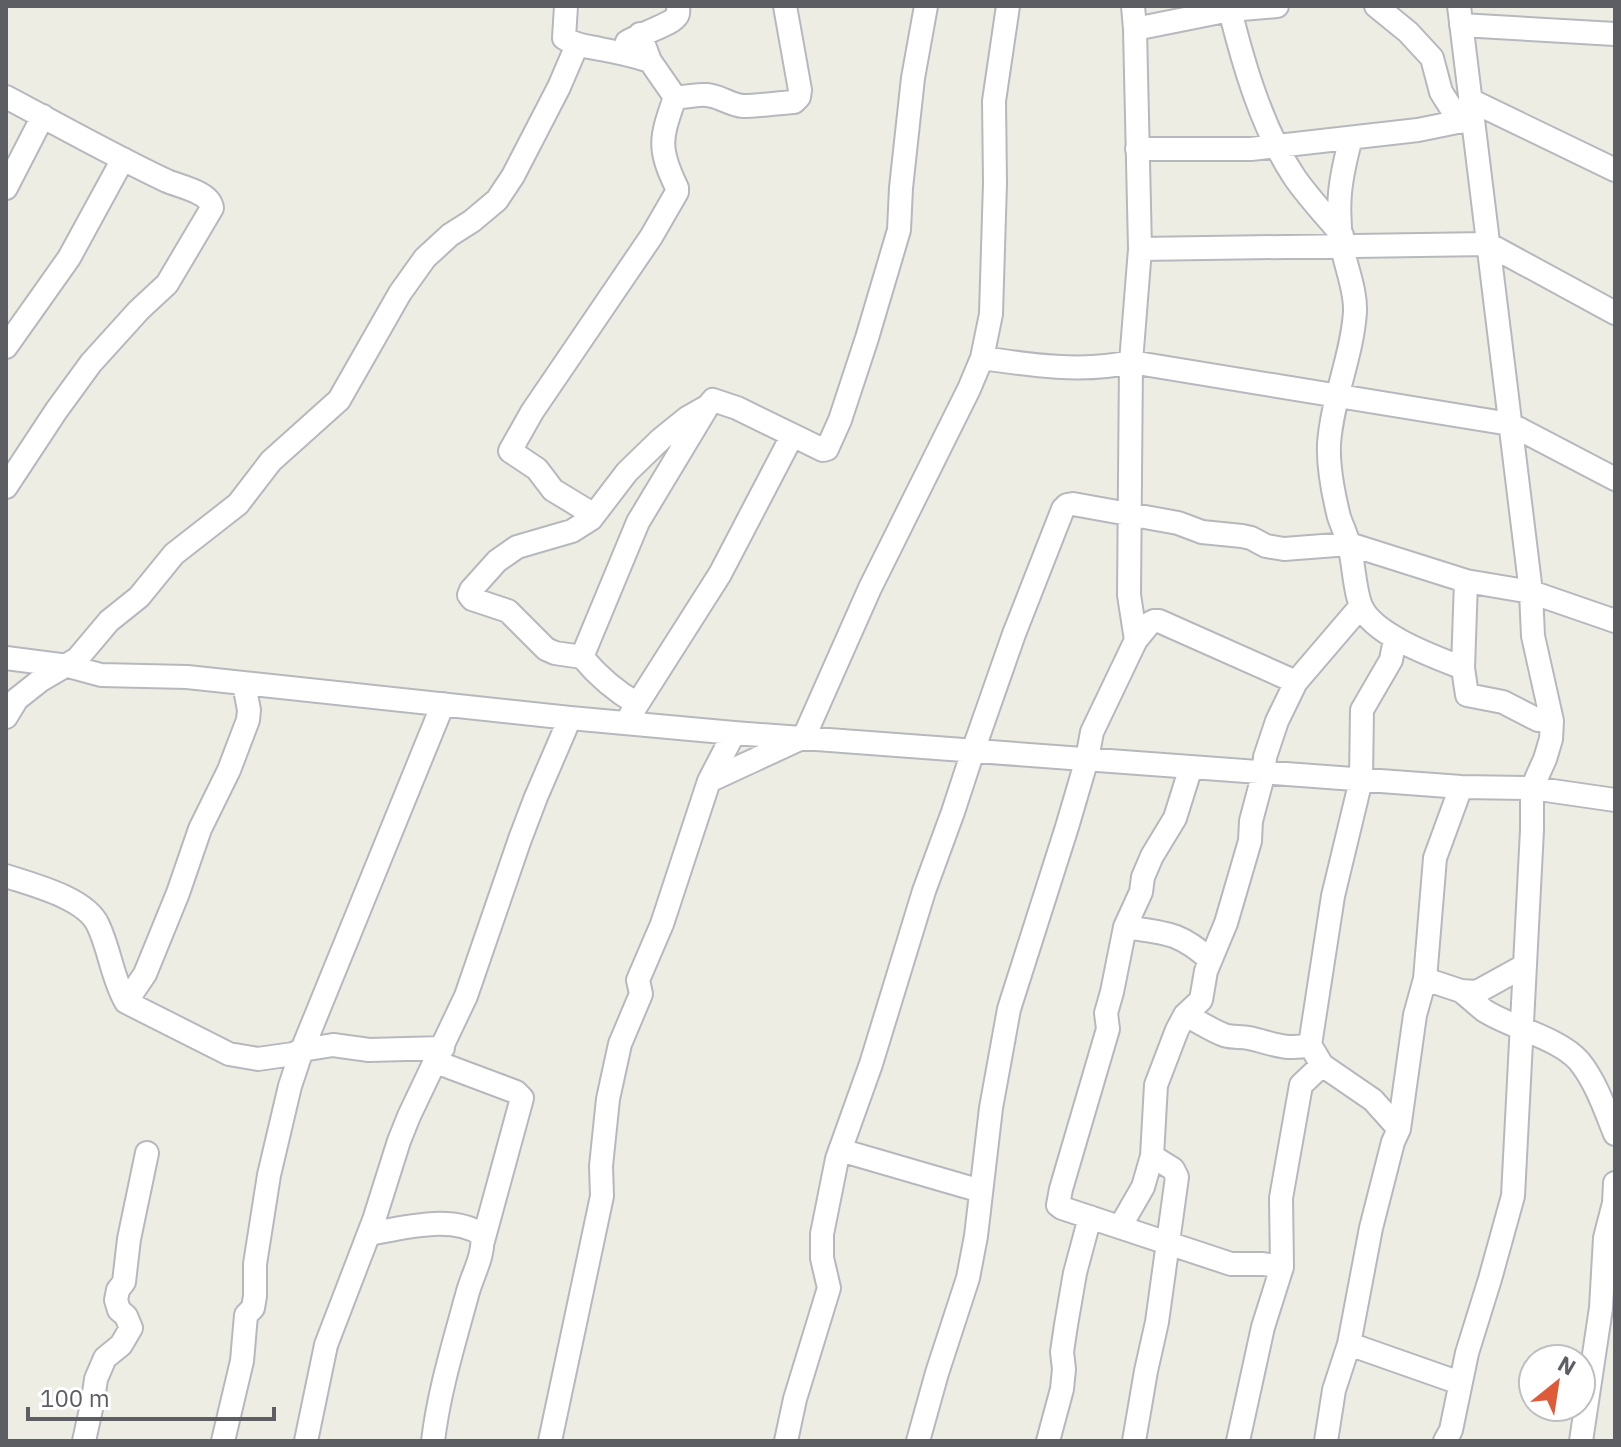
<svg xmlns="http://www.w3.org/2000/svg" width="1621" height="1447" viewBox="0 0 1621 1447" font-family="'IBM Plex Sans',sans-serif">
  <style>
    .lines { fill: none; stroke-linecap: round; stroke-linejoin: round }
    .minor-casing { stroke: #b6b8bd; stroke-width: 26 }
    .minor { stroke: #fff; stroke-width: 22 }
  </style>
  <rect width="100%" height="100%" fill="#eeede4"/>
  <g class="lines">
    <g class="minor-casing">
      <path id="minor" d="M 566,6 L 564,38 C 576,46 587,46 600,49 C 617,52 634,56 650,61
        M 1133,6 L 1135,29 L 1140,249 L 1131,362 L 1129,595 L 1136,640
        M 1229,6 C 1243,63 1262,129 1295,178 C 1309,198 1326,216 1342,235
        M 1376,6 L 1408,32 L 1432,58 L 1441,92 L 1460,122
        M 1461,25 L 1615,34
        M 1135,29 L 1230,10 L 1277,6
        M 640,34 L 650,61 L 675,97 C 687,98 696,94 707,95 C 720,96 730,105 743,106 C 759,106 777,103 794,102 L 799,97 L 800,90 L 785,6
        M 627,42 C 638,35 669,25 675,18 C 680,14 678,12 678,6
        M 6,97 C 59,125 112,155 167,181 C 181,187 210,192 212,208 L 167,284 L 139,310 L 91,363 L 56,411 L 6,487
        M 1470,100 L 1615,170
        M 1351,138 C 1340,179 1336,204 1342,246 C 1346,268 1356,290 1355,312 C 1352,357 1332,399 1329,444 C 1328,468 1333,493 1339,517 C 1342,526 1347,536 1349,545 C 1354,563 1354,589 1361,606 C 1373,635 1435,657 1463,668
        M 1137,149 L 1251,149 L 1418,130 L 1472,119
        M 6,188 L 43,116
        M 1140,249 L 1488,244 L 1615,313
        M 6,347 L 69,258 L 123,159
        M 982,358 C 1029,365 1084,373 1131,362 L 1510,424 L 1615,479
        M 591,519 L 586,510 L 553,490 L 537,469 L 510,451 L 532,412 L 651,237 L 677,192 L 677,188 C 657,147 661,138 675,97
        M 1466,581 L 1463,668 L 1467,695 L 1503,702 L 1538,720 L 1552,721
        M 582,657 L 638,522 L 706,409
        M 6,658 L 68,666 L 101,675 L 187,677 L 570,718 L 734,733 L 1461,787 L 1532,788 L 1615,800
        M 636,703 C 615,691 598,676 582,657 L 555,653 L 546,649 L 508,611 L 472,599 L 469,595 L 471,590 L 497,561 L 517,547 L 572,531 L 591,519 L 627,472 L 661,439 L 687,418 L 708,406 L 713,400 L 737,408 L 823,450 L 827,449 L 840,420 L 867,338 L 899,230 L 901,188 L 913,78 L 926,6
        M 631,714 L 720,574 L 792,436
        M 6,717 L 17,699 L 41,680 L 77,659 L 109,621 L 139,597 L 174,554 L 238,504 L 271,461 L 339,400 L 400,293 L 425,258 L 450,235 L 472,221 L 497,200 L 513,176 L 559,87 L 577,45
        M 1191,767 L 1175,818 L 1152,856 L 1143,877 L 1141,892 L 1125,927 L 1112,992 L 1106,1013 L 1108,1029 L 1061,1189 L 1058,1205 L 1062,1208 L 1231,1264 L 1263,1264 L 1282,1267
        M 709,781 L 804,737 L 870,588 L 969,389 L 982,358 L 991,314 L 995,183 L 994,101 L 1008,6
        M 6,876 C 33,885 86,898 98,925 C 110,950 112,978 126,1002 L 229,1054 L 258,1059 L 293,1054 L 302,1050 L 333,1045 L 369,1050 L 443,1048
        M 1125,927 C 1165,933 1180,932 1210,960
        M 1425,979 L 1461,991 L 1477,992 L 1524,966
        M 1461,991 C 1469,997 1477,1005 1485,1011 C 1512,1028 1559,1038 1579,1061 C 1596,1082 1605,1109 1615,1134
        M 126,1002 L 145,974 L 178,893 L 200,829 L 229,770 L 248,720 L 249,710 L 244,684
        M 1185,1015 C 1198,1021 1211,1030 1224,1035 C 1232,1038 1241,1036 1249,1038 C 1272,1043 1285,1051 1310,1045
        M 436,1062 L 516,1092 L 522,1098 L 483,1241
        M 1322,1065 L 1373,1100 L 1399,1129
        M 840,1150 L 981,1191
        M 1120,1227 L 1143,1187 L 1152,1156 L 1156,1085 L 1177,1030 L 1185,1015 L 1201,1000 L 1206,971 L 1226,923 L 1250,841 L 1251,821 L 1264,772 L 1265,757 L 1277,721 L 1296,682 L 1361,606
        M 369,1234 C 402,1228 453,1214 482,1235 C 485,1255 472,1275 467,1295 C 454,1343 439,1391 433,1441
        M 1349,1344 L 1460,1383
        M 84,1441 L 93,1400 L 96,1379 L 105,1358 L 121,1345 L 131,1328 L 126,1316 L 119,1310 L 116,1300 L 118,1290 L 124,1282 L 129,1239 L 147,1153
        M 223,1441 L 242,1361 L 246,1315 L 253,1308 L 255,1296 L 255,1264 L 269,1175 L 290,1086 L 302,1050 L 443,704
        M 306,1441 L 326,1345 L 374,1220 L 399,1141 L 409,1116 L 466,996 L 520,839 L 536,797 L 570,718
        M 550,1441 L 602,1196 L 601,1166 L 608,1099 L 620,1044 L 641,994 L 638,980 L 662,924 L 709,781 L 734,733
        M 786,1441 L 795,1399 L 829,1288 L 822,1258 L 822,1234 L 837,1159 L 871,1064 L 924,891 L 953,812 L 973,751 L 1014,634 L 1063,509 L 1067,505 L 1073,504 L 1178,523 L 1202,532 L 1242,536 L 1251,538 L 1266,546 L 1284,549 L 1349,544 L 1466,581 L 1531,592 L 1615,621
        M 918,1441 L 937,1373 L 968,1278 L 976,1236 L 991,1108 L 1009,1009 L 1067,827 L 1087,759 L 1092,732 L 1136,640 L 1150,623 L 1154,621 L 1159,621 L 1296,682
        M 1048,1441 L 1062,1389 L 1064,1369 L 1062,1352 L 1066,1325 L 1075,1273 L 1090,1217
        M 1134,1441 L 1146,1371 L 1157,1322 L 1177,1177 L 1173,1169 L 1152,1156
        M 1238,1441 L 1263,1327 L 1282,1267 L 1281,1198 L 1301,1085 L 1322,1065 L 1310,1045 L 1333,896 L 1361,780 L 1362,710 L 1391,660 L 1395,639
        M 1326,1441 L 1334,1390 L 1349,1344 L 1371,1228 L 1393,1142 L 1399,1129 L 1415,1015 L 1425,979 L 1435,858 L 1461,787
        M 1445,1441 L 1451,1430 L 1467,1353 L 1490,1279 L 1513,1196 L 1532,830 L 1532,788 L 1545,759 L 1551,739 L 1552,721 L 1533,636 L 1531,592 L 1459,6
        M 1581,1441 L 1601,1308 L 1605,1238 L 1614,1203 L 1615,1183"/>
    </g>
    <use href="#minor" class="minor"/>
  </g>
  <rect width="1621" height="1447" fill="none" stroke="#5c5e64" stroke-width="16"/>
  <g transform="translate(1557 1383) rotate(30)"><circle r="38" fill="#ffffff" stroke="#bebfc1" stroke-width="2"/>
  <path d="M0-6L14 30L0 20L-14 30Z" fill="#de5b39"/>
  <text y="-12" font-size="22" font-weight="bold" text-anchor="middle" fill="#5c5e64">N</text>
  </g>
  <path d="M28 1407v12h246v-12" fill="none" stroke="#5c5e64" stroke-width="4"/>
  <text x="40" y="1407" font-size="24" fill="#5c5e64" stroke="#ffffff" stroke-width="6" paint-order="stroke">100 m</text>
</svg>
